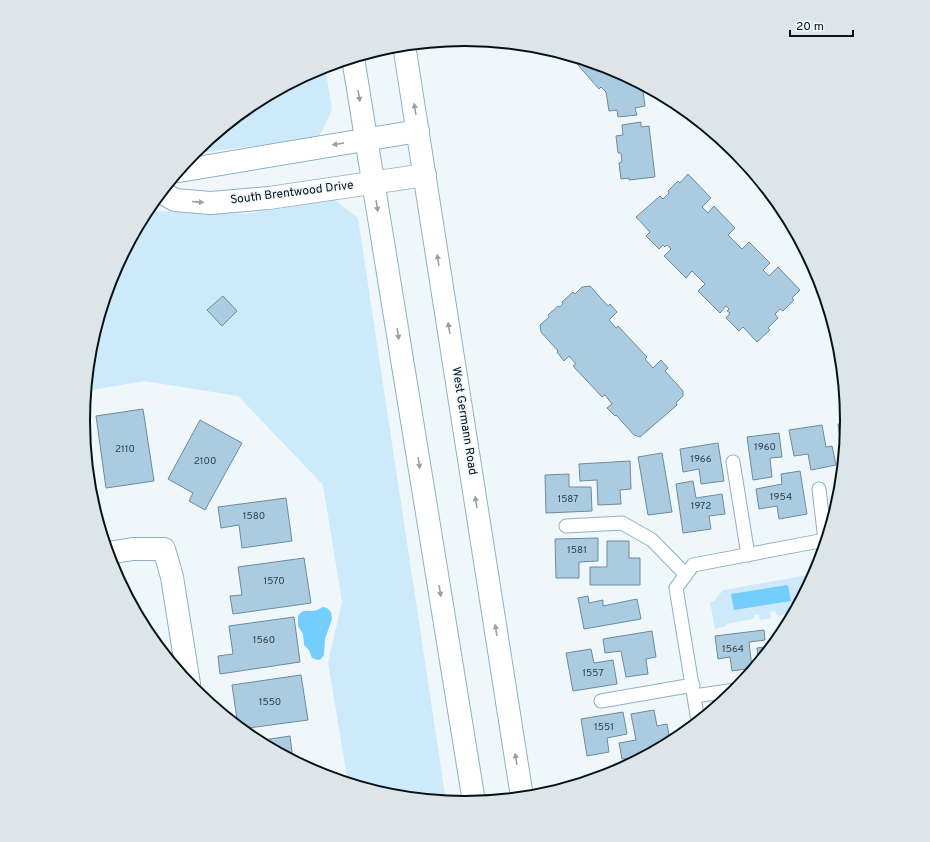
<svg xmlns="http://www.w3.org/2000/svg" width="930" height="842" viewBox="0 0 930 842" font-family="Overpass,sans-serif">
  <style>
    .green { fill: #cdeafb }
    .water { fill: #74cdfc }
    .building { fill: #abcce0; stroke: #6b8b9c }
    .lines { fill: none; stroke-linecap: round; stroke-linejoin: round }
    .lane-casing { stroke: #90b0c3; stroke-width: 15 }
    .street-casing { stroke: #90b0c3; stroke-width: 24 }
    .secondary-casing { stroke: #90b0c3; stroke-width: 24 }
    .lane { stroke: #fff; stroke-width: 13 }
    .street { stroke: #fff; stroke-width: 22 }
    .secondary { stroke: #fff; stroke-width: 22 }
    .oneway { fill: #9ba0a3 }
    .labels { text-anchor: middle; dominant-baseline: central; stroke-width: 3; stroke-linejoin: round; paint-order: stroke }
    .number-label { font-size: 10px; fill: #2f404b }
    .street-label { font-size: 12px; fill: #061219; stroke: #f0f7fb }
    .rim { fill: none; stroke: #061219; stroke-width: 2 }
  </style>
  <rect width="100%" height="100%" fill="#f0f7fb"/>
  <path class="green" d="M 325,66 L 332,110 L 319,137 L 192,154 L 253,103 L 319,68 Z
    M 335,200 L 358,218 L 446,801 L 390,796 L 348,783 L 328,662 L 342,602 L 323,485 L 238,396 L 144,381 L 86,391 L 90,346 L 112,275 L 146,211 L 245,214 Z
    M 814,574 L 796,608 L 791,609 L 790,614 L 778,616 L 775,611 L 770,612 L 771,618 L 760,620 L 759,615 L 755,615 L 753,619 L 726,624 L 726,626 L 715,629 L 710,602 L 714,601 L 723,590 Z"/>
  <path class="water" d="M 788,585 L 791,601 L 734,610 L 731,594 Z
    M 323,607 L 327,608 L 331,612 L 332,619 L 325,639 L 324,655 L 321,659 L 318,660 L 312,658 L 309,650 L 304,645 L 303,634 L 298,626 L 298,616 C 303,609 306,611 313,611 C 317,611 320,608 323,607 Z"/>
  <path class="building" d="M 573,56 L 611,68 L 642,84 L 645,106 L 635,108 L 637,115 L 618,117 L 617,110 L 609,111 L 606,92 L 601,87 L 599,89 L 572,58 Z
    M 641,122 L 641,127 L 649,126 L 655,177 L 629,180 L 629,178 L 621,179 L 619,163 L 622,162 L 621,153 L 618,153 L 616,136 L 623,135 L 622,125 Z
    M 688,174 L 711,198 L 702,207 L 708,213 L 714,206 L 735,228 L 728,235 L 742,249 L 749,242 L 770,263 L 763,270 L 769,276 L 778,267 L 800,290 L 792,298 L 794,300 L 783,311 L 780,309 L 775,314 L 778,318 L 768,328 L 770,330 L 757,342 L 743,327 L 739,331 L 726,318 L 730,313 L 727,311 L 729,309 L 726,306 L 720,313 L 698,291 L 705,284 L 692,271 L 686,278 L 664,256 L 671,249 L 667,245 L 665,247 L 663,245 L 659,249 L 646,236 L 650,232 L 636,217 L 660,196 L 663,199 L 669,193 L 668,191 L 678,181 L 680,183 Z
    M 590,286 L 608,306 L 610,304 L 617,312 L 609,320 L 616,328 L 618,326 L 647,357 L 645,359 L 653,368 L 661,360 L 668,368 L 665,371 L 683,391 L 683,396 L 676,403 L 677,405 L 640,437 L 634,435 L 616,415 L 615,416 L 607,408 L 612,404 L 605,395 L 602,397 L 573,366 L 576,364 L 569,356 L 564,361 L 557,352 L 558,351 L 541,332 L 540,325 L 549,317 L 548,315 L 558,306 L 560,307 L 563,304 L 562,302 L 573,292 L 575,294 L 582,287 Z
    M 223,296 L 237,311 L 222,326 L 207,310 Z
    M 830,313 L 838,341 L 834,339 L 833,328 L 830,328 L 828,314 Z
    M 143,409 L 154,481 L 106,488 L 96,416 Z
    M 200,420 L 242,443 L 205,510 L 189,501 L 193,493 L 168,479 Z
    M 847,423 L 843,459 L 838,424 Z
    M 822,425 L 826,447 L 832,446 L 836,465 L 811,470 L 808,454 L 794,456 L 789,430 Z
    M 779,433 L 782,457 L 770,458 L 772,477 L 753,480 L 747,437 Z
    M 718,443 L 724,481 L 701,484 L 699,469 L 683,472 L 680,449 Z
    M 662,453 L 672,512 L 648,515 L 638,457 Z
    M 630,461 L 631,489 L 620,490 L 621,504 L 598,505 L 597,480 L 580,481 L 579,464 Z
    M 800,471 L 807,514 L 779,519 L 777,506 L 759,509 L 756,489 L 782,484 L 781,474 Z
    M 569,474 L 569,487 L 591,487 L 592,511 L 546,513 L 545,475 Z
    M 693,481 L 696,498 L 722,494 L 725,514 L 709,516 L 711,529 L 683,533 L 676,484 Z
    M 286,498 L 292,541 L 242,548 L 239,525 L 221,528 L 218,507 Z
    M 598,538 L 598,561 L 579,562 L 579,578 L 556,578 L 555,539 Z
    M 607,541 L 629,541 L 629,558 L 640,558 L 640,585 L 590,585 L 590,567 L 607,567 Z
    M 304,558 L 311,603 L 233,614 L 230,596 L 242,595 L 238,567 Z
    M 588,596 L 589,603 L 603,600 L 603,606 L 637,599 L 641,619 L 584,629 L 578,598 Z
    M 294,617 L 300,662 L 220,674 L 218,656 L 233,654 L 229,626 Z
    M 785,629 L 782,633 L 777,640 L 776,631 Z
    M 764,630 L 765,640 L 749,642 L 752,668 L 732,671 L 730,657 L 718,659 L 715,636 Z
    M 652,631 L 656,657 L 646,659 L 648,674 L 626,677 L 621,651 L 605,653 L 603,639 Z
    M 772,646 L 759,662 L 757,648 Z
    M 591,649 L 594,663 L 613,660 L 617,684 L 573,691 L 566,653 Z
    M 301,675 L 308,720 L 241,729 L 238,726 L 232,685 Z
    M 654,710 L 657,726 L 667,724 L 670,742 L 645,756 L 622,759 L 619,743 L 636,740 L 631,714 Z
    M 623,712 L 627,734 L 607,738 L 609,752 L 587,756 L 581,719 Z
    M 290,736 L 293,760 L 257,741 Z"/>
  <g class="lines">
    <g class="lane-casing">
      <path id="lane" d="M 733,462 L 748,555
        M 566,526 L 622,523 L 652,540 L 686,575
        M 694,696 L 736,690
        M 601,701 L 693,685
        M 698,721 L 676,588 L 693,565 L 825,540 L 819,489"/>
    </g>
    <g class="street-casing">
      <path id="street" d="M 179,171 L 418,131
        M 161,192 L 175,200 L 211,203 L 269,198 L 425,175
        M 108,553 L 133,549 L 164,549 L 172,577 L 189,684"/>
    </g>
    <g class="secondary-casing">
      <path id="secondary" d="M 404,45 L 522,797
        M 353,58 L 474,802"/>
    </g>
    <use href="#lane" class="lane"/>
    <use href="#street" class="street"/>
    <use href="#secondary" class="secondary"/>
  </g>
  <defs><path id="oneway-solid" d="M-6-.8H1V-3.2L6.5 0L1 3.2V.8H-6Z"/></defs>
  <g class="oneway">
    <use href="#oneway-solid" transform="translate(359 96) rotate(81)"/>
    <use href="#oneway-solid" transform="translate(415 109) rotate(-99)"/>
    <use href="#oneway-solid" transform="translate(338 144) rotate(171)"/>
    <use href="#oneway-solid" transform="translate(198 202) rotate(5)"/>
    <use href="#oneway-solid" transform="translate(377 206) rotate(81)"/>
    <use href="#oneway-solid" transform="translate(438 260) rotate(-99)"/>
    <use href="#oneway-solid" transform="translate(449 328) rotate(-99)"/>
    <use href="#oneway-solid" transform="translate(398 334) rotate(81)"/>
    <use href="#oneway-solid" transform="translate(419 463) rotate(81)"/>
    <use href="#oneway-solid" transform="translate(476 502) rotate(-99)"/>
    <use href="#oneway-solid" transform="translate(440 591) rotate(81)"/>
    <use href="#oneway-solid" transform="translate(496 630) rotate(-99)"/>
    <use href="#oneway-solid" transform="translate(516 759) rotate(-99)"/>
  </g>
  <g class="labels">
    <g class="number-label">
      <text x="765" y="447">1960</text>
      <text x="125" y="449">2110</text>
      <text x="701" y="459">1966</text>
      <text x="205" y="461">2100</text>
      <text x="781" y="497">1954</text>
      <text x="568" y="499">1587</text>
      <text x="701" y="506">1972</text>
      <text x="254" y="516">1580</text>
      <text x="577" y="550">1581</text>
      <text x="274" y="581">1570</text>
      <text x="264" y="640">1560</text>
      <text x="733" y="649">1564</text>
      <text x="593" y="673">1557</text>
      <text x="270" y="702">1550</text>
      <text x="604" y="727">1551</text>
    </g>
    <g class="street-label">
      <text transform="translate(292 193) rotate(-7)">South Brentwood Drive</text>
      <text transform="translate(464 421) rotate(81)">West Germann Road</text>
    </g>
  </g>
  <path d="M0 0H930V842H0ZM90 421a375 375 0 1 1 750 0a375 375 0 1 1-750 0Z" fill="#dde5e9" fill-rule="evenodd"/>
  <path class="rim" d="M90 421a375 375 0 1 1 750 0a375 375 0 1 1-750 0Z"/>
  <path d="M790 30v6h63v-6" fill="none" stroke="#061219" stroke-width="2"/>
  <text x="796" y="30" font-size="12" fill="#061219" stroke="#f0f7fb" stroke-width="3" paint-order="stroke">20 m</text>
</svg>
